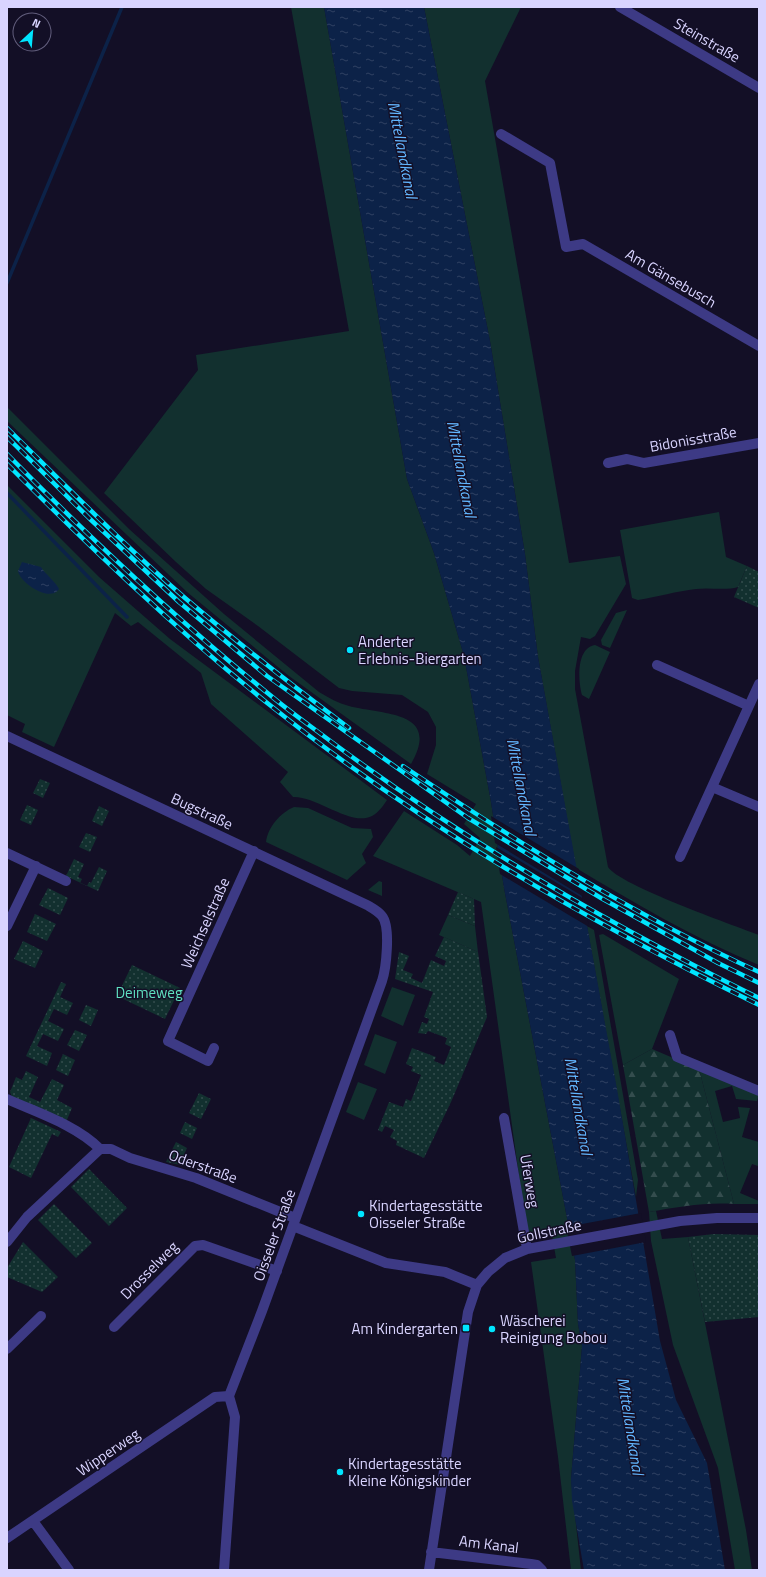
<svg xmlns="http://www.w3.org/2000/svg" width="766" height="1577" viewBox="0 0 766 1577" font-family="'Titillium Web',sans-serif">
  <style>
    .grass { fill: #12302f }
    .forest { fill: url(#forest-firs) }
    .park { fill: url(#park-dots) }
    .water { fill: url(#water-ripples) }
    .pier { fill: #130f26 }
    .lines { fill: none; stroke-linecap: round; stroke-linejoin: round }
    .stream { stroke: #0c2248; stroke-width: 3.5 }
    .minor { stroke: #3d3a85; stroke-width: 10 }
    .rail-casing { stroke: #00e5ff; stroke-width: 4.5 }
    .rail { stroke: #130f26; stroke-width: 3; stroke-dasharray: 9; stroke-linecap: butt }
    .poi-dot { fill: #00e5ff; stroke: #130f26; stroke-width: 1.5 }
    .labels { text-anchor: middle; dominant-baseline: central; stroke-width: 3; stroke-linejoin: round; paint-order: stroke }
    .street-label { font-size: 15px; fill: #d9d4ff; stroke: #130f26 }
    .poi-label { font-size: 15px; fill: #d9d4ff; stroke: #130f26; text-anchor: start }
    .park-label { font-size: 15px; fill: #5fe0c0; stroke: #130f26 }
    .water-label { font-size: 16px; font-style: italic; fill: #62b6ff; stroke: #130f26 }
  </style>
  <defs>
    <pattern id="forest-firs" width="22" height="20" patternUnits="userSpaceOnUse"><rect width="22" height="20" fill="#12302f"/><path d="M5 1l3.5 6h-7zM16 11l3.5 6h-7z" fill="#344d4e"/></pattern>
    <pattern id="park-dots" width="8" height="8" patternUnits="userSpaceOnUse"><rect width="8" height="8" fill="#12302f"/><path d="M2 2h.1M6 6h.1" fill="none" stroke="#344d4e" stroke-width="1.8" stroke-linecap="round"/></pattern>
    <pattern id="water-ripples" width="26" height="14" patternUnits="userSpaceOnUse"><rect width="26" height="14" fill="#0c2248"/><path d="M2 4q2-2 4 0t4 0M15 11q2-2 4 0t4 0" fill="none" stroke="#2f4163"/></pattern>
  </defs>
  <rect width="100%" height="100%" fill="#130f26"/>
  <path class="grass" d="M 291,7 L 324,7 L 407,479 L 434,553 L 464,656 L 491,802 L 504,888 L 575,1260 L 578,1324 L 582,1346 L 571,1479 L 581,1570 L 571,1570 L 558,1457 L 531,1262 L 556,1258 L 551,1230 L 527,1234 L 481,902 L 373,856 L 404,811 L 457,845 L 470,856 L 480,838 L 464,824 L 476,804 L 427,774 L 436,745 L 436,727 L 428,712 L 402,695 L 352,691 L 339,688 L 258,626 L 206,589 L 176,562 L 104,493 L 198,370 L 196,355 L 349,331 Z
    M 424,7 L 521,7 L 485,81 L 569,563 L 620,556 L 626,584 L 595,636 L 590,639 L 581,637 L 575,671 L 575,689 L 608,867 C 619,885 733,925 759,935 L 759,965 C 695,939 635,903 576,868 L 538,657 L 525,554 L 490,341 Z
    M 7,407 L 129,529 L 224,614 L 319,692 C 329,698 338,703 349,706 C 382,715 442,710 411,764 L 289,676 L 187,592 L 7,421 Z
    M 7,485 L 99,577 L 170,639 L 387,800 C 383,806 379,812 372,816 C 351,827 317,796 293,797 L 280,782 L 288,772 L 211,704 L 201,673 L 138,622 L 131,626 L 115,613 L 54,747 L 22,732 L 25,724 L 7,715 Z
    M 719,512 L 726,557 L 747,566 L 738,587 C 725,591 710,587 696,589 C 677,591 657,597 638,600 L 632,598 L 620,530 Z
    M 627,610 L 610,648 L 602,645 L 601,640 L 616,613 Z
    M 595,645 L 610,652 L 589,699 L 582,695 C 578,681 576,648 595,645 Z
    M 294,807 L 308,808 L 352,828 L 371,829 L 373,837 L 362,854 L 366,863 L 347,880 L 266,842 C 268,827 280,813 294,807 Z
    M 379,881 L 382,882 L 382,896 L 368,890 Z
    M 448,915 L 475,926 L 478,952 L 439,935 Z
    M 587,926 L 594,930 L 638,1180 L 636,1197 Z
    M 603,934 L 679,979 L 652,1049 L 623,1065 L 599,935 Z
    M 392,987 L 415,995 L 403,1026 L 381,1016 Z
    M 375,1034 L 397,1042 L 385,1074 L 364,1065 Z
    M 699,1069 L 759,1094 L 757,1101 L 736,1099 L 732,1086 L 715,1091 L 723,1122 L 740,1118 L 738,1107 L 750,1108 L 742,1137 L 759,1142 L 759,1163 L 758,1166 L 752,1164 L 740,1193 L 759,1201 L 759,1204 L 734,1204 Z
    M 358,1082 L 377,1089 L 364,1120 L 346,1112 Z
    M 656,1211 L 662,1239 L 688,1237 L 746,1530 L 752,1570 L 735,1570 L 718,1468 L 673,1345 L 651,1241 L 649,1212 Z"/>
  <path class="forest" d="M 652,1049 L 699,1069 L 734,1204 C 706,1202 677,1207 649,1212 L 623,1065 Z"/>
  <path class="park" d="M 747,566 L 759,572 L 759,608 L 734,597 Z
    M 40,779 L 50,783 L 43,798 L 33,793 Z
    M 27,805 L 38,810 L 31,825 L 20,820 Z
    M 99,806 L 109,811 L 102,826 L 92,821 Z
    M 86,833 L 97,837 L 90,852 L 79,847 Z
    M 74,859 L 84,864 L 78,877 L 82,879 L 80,883 L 87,886 L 89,882 L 91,883 L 99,867 L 107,871 L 98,891 L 66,876 Z
    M 48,888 L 68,898 L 60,915 L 39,905 Z
    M 458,892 L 474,899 L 475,926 L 448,915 Z
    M 35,914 L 56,924 L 47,941 L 27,932 Z
    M 444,937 L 478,952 L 487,1017 L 451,1102 L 424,1158 L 396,1145 L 397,1141 L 390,1137 L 394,1130 L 385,1126 L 382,1132 L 378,1130 L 389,1102 L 403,1107 L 406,1099 L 411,1101 L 421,1075 L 411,1071 L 413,1067 L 406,1064 L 412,1048 L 436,1057 L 434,1061 L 444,1065 L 451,1047 L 445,1044 L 447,1038 L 428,1031 L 426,1034 L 418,1033 L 422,1022 L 427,1024 L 429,1019 L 424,1017 L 433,992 L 395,979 L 399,952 L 409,956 L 403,970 L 413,974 L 411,978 L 422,983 L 431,960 L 444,966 L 446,961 L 435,956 Z
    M 23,941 L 43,951 L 35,968 L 14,959 Z
    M 132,965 L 180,988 L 165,1019 L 117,996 Z
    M 61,982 L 66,984 L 60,997 L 73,1003 L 67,1015 L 54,1009 L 48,1021 L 64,1029 L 58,1041 L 43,1034 L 37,1046 L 52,1053 L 47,1066 L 26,1056 Z
    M 86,1005 L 98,1010 L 91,1026 L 79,1020 Z
    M 75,1030 L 87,1035 L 79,1051 L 67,1045 Z
    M 63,1054 L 75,1060 L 68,1076 L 56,1070 Z
    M 26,1071 L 38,1077 L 29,1097 L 40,1102 L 52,1079 L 64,1085 L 57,1100 L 72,1108 L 66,1122 L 12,1097 L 10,1092 L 16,1077 L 22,1080 Z
    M 199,1093 L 211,1099 L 201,1119 L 189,1113 Z
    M 31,1118 L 61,1132 L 58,1137 L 52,1134 L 31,1178 L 9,1167 Z
    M 185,1122 L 197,1128 L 192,1139 L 180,1133 Z
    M 176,1142 L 187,1148 L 182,1159 L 187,1161 L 185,1166 L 166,1162 Z
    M 89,1169 L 127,1208 L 109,1226 L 71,1187 Z
    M 54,1204 L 92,1243 L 76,1258 L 38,1220 Z
    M 714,1234 L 759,1235 L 759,1317 L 705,1322 L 688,1237 Z
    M 23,1242 L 58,1277 L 42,1292 L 7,1277 L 7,1268 Z"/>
  <path class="water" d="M 324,7 L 424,7 L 490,341 L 525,554 L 538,657 L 617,1089 L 660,1341 L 676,1400 L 707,1463 L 725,1570 L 584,1570 L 572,1501 L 571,1479 L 582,1346 L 578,1324 L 575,1260 L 504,888 L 491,802 L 464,656 L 434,553 L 407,479 Z
    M 22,562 L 41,567 C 46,575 55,581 59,589 C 50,603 20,583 18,571 Z"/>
  <path class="pier" d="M 491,816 L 579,869 L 584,897 L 495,843 Z
    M 496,847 L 584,899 L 589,927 L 500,874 Z
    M 641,1213 L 646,1242 L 572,1256 L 566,1227 Z"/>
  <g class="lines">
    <path class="stream" d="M 7,283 L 122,7
      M 7,493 L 127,617"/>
    <path class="minor" d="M 620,7 L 759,88
      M 501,134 L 550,163 L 566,247 L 583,244 L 759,346
      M 608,463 L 627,459 L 644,463 L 759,443
      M 657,665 L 749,706
      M 7,736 L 367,905 C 372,908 378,911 382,916 C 391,927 386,969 382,981 L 262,1311 L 229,1396
      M 712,787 L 759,807
      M 7,853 L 66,881
      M 680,857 L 759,684
      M 7,926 L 36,866
      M 670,1035 L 677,1057 L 759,1091
      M 214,1048 L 208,1061 L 168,1041 L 254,851
      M 7,1099 C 38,1113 76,1125 100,1149
      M 504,1118 L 527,1249
      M 293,1226 L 386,1263 L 445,1272 L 477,1285
      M 7,1242 L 27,1217 L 100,1149 L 111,1149 L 130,1158 L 196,1178 L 295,1218
      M 114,1327 L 195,1246 L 203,1245 L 277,1271
      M 7,1349 L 41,1316
      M 33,1521 L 69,1570
      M 7,1538 L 215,1397 L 229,1396
      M 431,1552 L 531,1564 L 537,1565 L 542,1570
      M 224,1570 L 235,1417 L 229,1396
      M 429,1570 L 468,1312 L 477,1285 L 488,1272 L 505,1258 L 527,1249 L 680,1221 L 717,1218 L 759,1218"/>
    <g class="rail-casing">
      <path id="rail" d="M 7,428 C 65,485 123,544 185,598 C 238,643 293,686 349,728
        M 7,437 L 90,519 L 179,602 L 267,676 L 468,818 L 601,898 L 718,963 L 759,983
        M 7,454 C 91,539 177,620 270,695 C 290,712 312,727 333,743 C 467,842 610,925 759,998
        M 7,464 C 90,547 174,628 266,702 C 416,823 585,920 759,1005
        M 403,766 C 517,842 634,915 759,972"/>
    </g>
    <use href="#rail" class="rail"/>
  </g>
  <g class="poi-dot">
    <circle cx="350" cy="650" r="4"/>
    <circle cx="361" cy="1214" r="4"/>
    <rect x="462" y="1324" width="8" height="8" rx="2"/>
    <circle cx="492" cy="1329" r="4"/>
    <circle cx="340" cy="1472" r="4"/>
  </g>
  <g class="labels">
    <g class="street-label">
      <text transform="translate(707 40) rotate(30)">Steinstraße</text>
      <text transform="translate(671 278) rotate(30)">Am Gänsebusch</text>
      <text transform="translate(693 439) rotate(-10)">Bidonisstraße</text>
      <text transform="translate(202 811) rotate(25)">Bugstraße</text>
      <text transform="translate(205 923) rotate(-66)">Weichselstraße</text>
      <text transform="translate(203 1166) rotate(20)">Oderstraße</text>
      <text transform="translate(530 1181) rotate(80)">Uferweg</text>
      <text transform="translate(549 1231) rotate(-12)">Gollstraße</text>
      <text transform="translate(274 1235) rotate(-70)">Oisseler Straße</text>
      <text transform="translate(149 1270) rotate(-45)">Drosselweg</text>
      <text transform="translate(108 1452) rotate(-34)">Wipperweg</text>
      <text transform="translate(489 1544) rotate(7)">Am Kanal</text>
    </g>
    <g class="poi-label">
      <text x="358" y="641">Anderter<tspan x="358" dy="17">Erlebnis-Biergarten</tspan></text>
      <text x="369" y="1205">Kindertagesstätte<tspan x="369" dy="17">Oisseler Straße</tspan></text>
      <text x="500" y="1320">Wäscherei<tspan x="500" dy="17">Reinigung Bobou</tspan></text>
      <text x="458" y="1328" text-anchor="end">Am Kindergarten</text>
      <text x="348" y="1463">Kindertagesstätte<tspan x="348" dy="17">Kleine Königskinder</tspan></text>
    </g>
    <g class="park-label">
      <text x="149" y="992">Deimeweg</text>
    </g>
    <g class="water-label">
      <text transform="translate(403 150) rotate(79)">Mittellandkanal</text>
      <text transform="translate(462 469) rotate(79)">Mittellandkanal</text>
      <text transform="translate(522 787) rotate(79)">Mittellandkanal</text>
      <text transform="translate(579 1106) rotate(80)">Mittellandkanal</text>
      <text transform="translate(631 1426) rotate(81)">Mittellandkanal</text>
    </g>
  </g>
  <rect width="766" height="1577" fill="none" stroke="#d9d4ff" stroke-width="16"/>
  <g transform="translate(32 32) rotate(26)"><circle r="19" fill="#130f26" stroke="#625e7d"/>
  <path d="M0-3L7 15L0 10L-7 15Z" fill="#00e5ff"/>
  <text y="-6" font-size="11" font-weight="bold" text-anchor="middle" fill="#d9d4ff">N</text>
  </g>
</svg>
